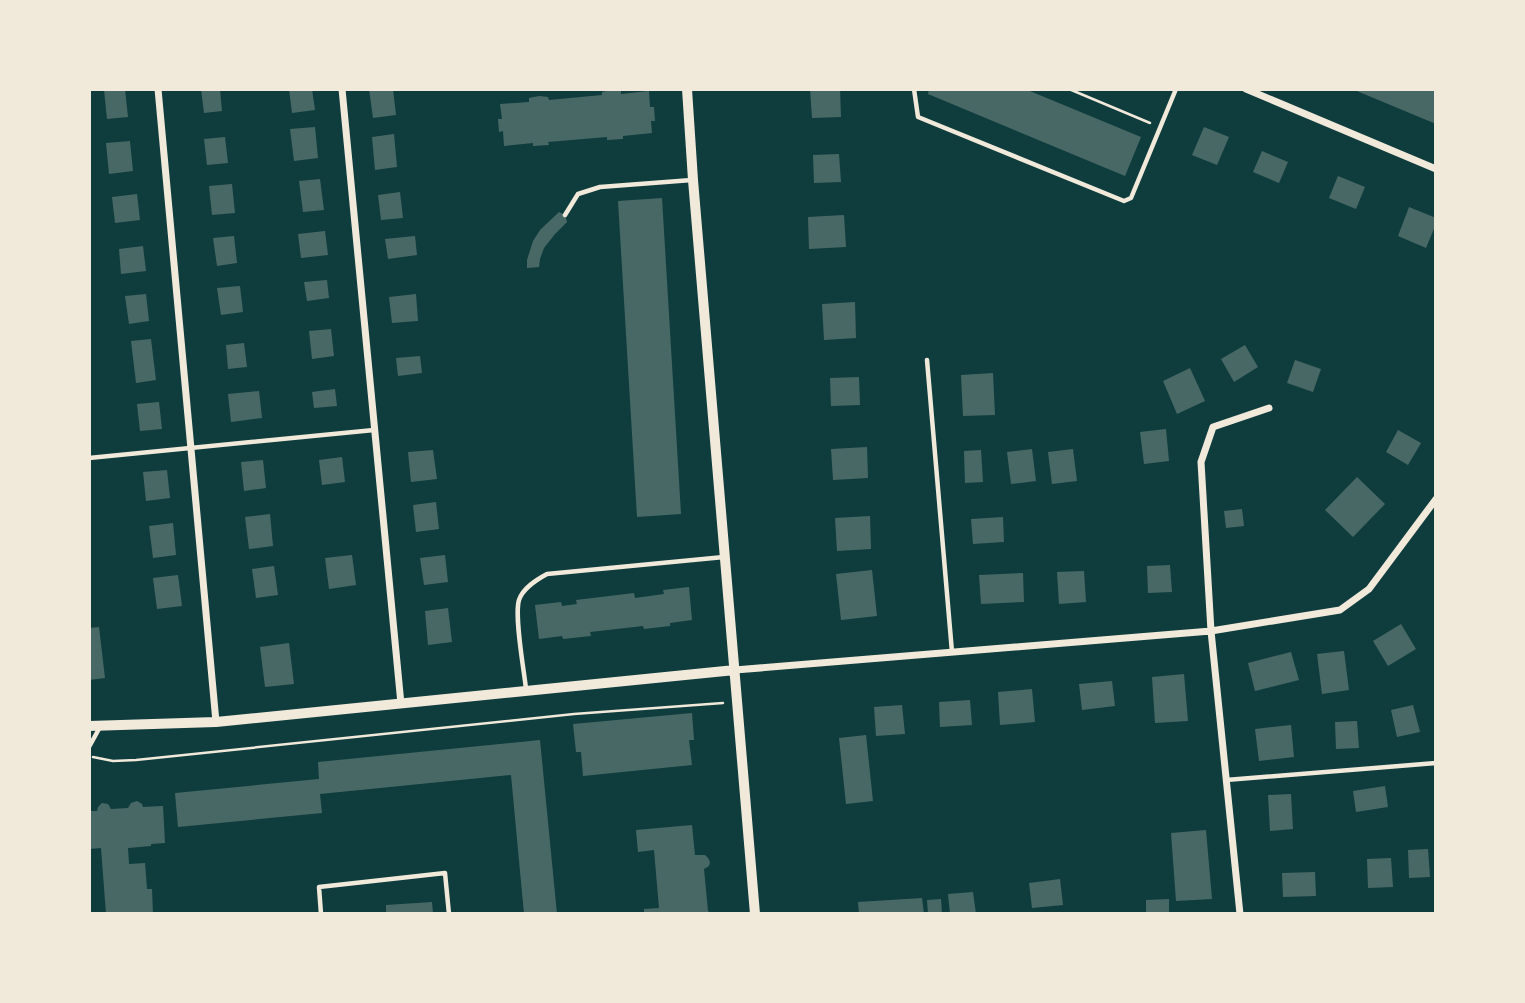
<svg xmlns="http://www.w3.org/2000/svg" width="1525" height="1003" viewBox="0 0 1525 1003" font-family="Raleway,sans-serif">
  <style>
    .building { fill: #486865 }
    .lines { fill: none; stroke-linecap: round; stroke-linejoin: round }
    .path { stroke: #f1e9da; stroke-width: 2.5 }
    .service { stroke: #f1e9da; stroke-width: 4.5 }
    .minor { stroke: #f1e9da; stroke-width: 7 }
    .tertiary { stroke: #f1e9da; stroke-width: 10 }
  </style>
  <rect width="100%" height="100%" fill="#0f3d3e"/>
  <path class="building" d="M 113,89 L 125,89 L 128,117 L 107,119 L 104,90 Z
    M 201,89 L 220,89 L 222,111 L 204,113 Z
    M 289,89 L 312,89 L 315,110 L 292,113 Z
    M 369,89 L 393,89 L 396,115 L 373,118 Z
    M 810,89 L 840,89 L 841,117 L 812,118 Z
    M 929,89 L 1025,89 L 1141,137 L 1125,176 L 928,94 Z
    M 1352,89 L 1436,89 L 1436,124 Z
    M 611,90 L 621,91 L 621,94 L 649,91 L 650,107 L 654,107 L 655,121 L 651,121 L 652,133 L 623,136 L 623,139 L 607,140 L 607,137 L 548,142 L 549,145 L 533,146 L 533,143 L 504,146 L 503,131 L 499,132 L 498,119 L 502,119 L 500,104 L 529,102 L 529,98 L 539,96 L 548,97 L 549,100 L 602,95 L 602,92 Z
    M 315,127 L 318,158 L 294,161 L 290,129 Z
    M 1204,127 L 1229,137 L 1217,165 L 1192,155 Z
    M 394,134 L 397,167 L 375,170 L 372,137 Z
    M 225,137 L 228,163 L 207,165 L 204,139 Z
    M 130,141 L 133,171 L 109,174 L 106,143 Z
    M 1262,151 L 1288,162 L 1279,183 L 1253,172 Z
    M 839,154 L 841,182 L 814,183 L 813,155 Z
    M 1338,176 L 1365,187 L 1356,209 L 1329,198 Z
    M 320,179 L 324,210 L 303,212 L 299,181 Z
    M 232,184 L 235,213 L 212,215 L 209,186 Z
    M 400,192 L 403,218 L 381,220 L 378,195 Z
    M 137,194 L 140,220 L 115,223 L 112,197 Z
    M 662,198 L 681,514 L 637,517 L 618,201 Z
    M 1409,207 L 1436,218 L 1436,224 L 1426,248 L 1398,236 Z
    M 559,212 L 565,215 L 567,222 L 555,234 L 544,248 L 540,259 L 539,267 L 527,268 L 527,260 L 533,241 L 540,230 Z
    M 844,215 L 846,247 L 809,249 L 808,217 Z
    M 325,231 L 328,255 L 301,258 L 298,234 Z
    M 234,236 L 237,263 L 217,266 L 213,238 Z
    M 415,236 L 417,255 L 388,259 L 385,239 Z
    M 143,246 L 146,271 L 121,274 L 119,249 Z
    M 327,280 L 329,298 L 307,301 L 304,282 Z
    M 240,286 L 243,312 L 221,315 L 217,288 Z
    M 146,294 L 149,321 L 129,324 L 125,296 Z
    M 416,294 L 418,321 L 392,323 L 389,297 Z
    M 855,302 L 856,338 L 824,340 L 822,304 Z
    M 331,329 L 334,356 L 312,359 L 309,331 Z
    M 151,339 L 156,380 L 136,383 L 131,341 Z
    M 244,343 L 247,367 L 228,369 L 226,345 Z
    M 1245,345 L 1258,367 L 1234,382 L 1221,359 Z
    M 420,356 L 422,373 L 398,376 L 396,358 Z
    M 1295,360 L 1321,369 L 1313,392 L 1287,383 Z
    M 1190,368 L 1205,401 L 1177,414 L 1163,381 Z
    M 993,373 L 995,415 L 963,416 L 961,375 Z
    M 859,377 L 860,405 L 831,406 L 830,378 Z
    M 335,389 L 337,406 L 314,408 L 312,392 Z
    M 259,391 L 262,418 L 231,422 L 228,394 Z
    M 159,402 L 162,429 L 140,431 L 137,404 Z
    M 1166,429 L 1169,461 L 1144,464 L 1140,432 Z
    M 1398,430 L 1421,443 L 1408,465 L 1386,452 Z
    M 867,447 L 868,478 L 833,480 L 831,449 Z
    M 1032,449 L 1036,481 L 1011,484 L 1007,452 Z
    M 1073,449 L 1077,481 L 1052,484 L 1048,452 Z
    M 433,450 L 437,479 L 411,482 L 408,452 Z
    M 981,450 L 983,482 L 965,483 L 964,451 Z
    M 342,457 L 345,482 L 322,485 L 319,460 Z
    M 263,460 L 266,488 L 244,491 L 241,462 Z
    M 167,470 L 170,498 L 146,501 L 143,472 Z
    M 1357,477 L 1385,504 L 1353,537 L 1325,510 Z
    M 436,502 L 439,529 L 416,532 L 413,505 Z
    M 1242,509 L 1244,526 L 1226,528 L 1224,511 Z
    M 270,514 L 273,546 L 249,549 L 245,517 Z
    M 870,516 L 871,549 L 837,551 L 835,518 Z
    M 1003,517 L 1004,542 L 973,544 L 971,519 Z
    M 173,523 L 176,555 L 153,558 L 149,526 Z
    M 352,555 L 356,585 L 329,589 L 325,558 Z
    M 445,555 L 448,582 L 424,585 L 420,558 Z
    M 1170,565 L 1172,592 L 1148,593 L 1147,566 Z
    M 274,566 L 278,595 L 256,598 L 252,569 Z
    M 872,570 L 877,616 L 841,620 L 836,574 Z
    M 1084,571 L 1086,602 L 1059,604 L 1057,572 Z
    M 1023,573 L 1024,602 L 981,604 L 979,575 Z
    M 178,575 L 182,606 L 157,609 L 153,578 Z
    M 689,587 L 692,620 L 670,623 L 670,626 L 644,629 L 643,626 L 590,632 L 591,636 L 563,639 L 562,636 L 539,639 L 535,605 L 561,602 L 562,606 L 577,604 L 576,600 L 634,593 L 635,598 L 664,594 L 663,590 Z
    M 448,608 L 452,642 L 428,645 L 425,611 Z
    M 1401,624 L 1416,649 L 1388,666 L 1373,641 Z
    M 99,627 L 105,678 L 89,680 L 89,628 Z
    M 289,643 L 294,684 L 265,687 L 260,647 Z
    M 1344,651 L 1349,690 L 1322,694 L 1317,654 Z
    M 1291,652 L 1299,680 L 1255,691 L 1248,663 Z
    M 1184,674 L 1188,721 L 1155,723 L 1152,677 Z
    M 1112,681 L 1115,706 L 1082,710 L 1079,684 Z
    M 1032,689 L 1035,722 L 1000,725 L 998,692 Z
    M 970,700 L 972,725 L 940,727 L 939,702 Z
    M 902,705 L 905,734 L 876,736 L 874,707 Z
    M 1413,705 L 1420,732 L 1397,737 L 1391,710 Z
    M 692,713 L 694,740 L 689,740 L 692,765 L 583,776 L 581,752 L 576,752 L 573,724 Z
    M 1357,721 L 1359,748 L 1336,749 L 1335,722 Z
    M 1291,725 L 1294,757 L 1259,761 L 1255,729 Z
    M 866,735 L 873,801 L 846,804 L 839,738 Z
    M 540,740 L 557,914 L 524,914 L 511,775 L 320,794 L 322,813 L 178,827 L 175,793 L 319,779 L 318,762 Z
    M 1385,786 L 1388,807 L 1356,812 L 1353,791 Z
    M 1291,794 L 1293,829 L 1270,831 L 1268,795 Z
    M 137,801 L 142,804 L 143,807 L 163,806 L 165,843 L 151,844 L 151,846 L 128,848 L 129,864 L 145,863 L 147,889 L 152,889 L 153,914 L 106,914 L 101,848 L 89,849 L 89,811 L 97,811 L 98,807 L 102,803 L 108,804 L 111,809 L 128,808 L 131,803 Z
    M 692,825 L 695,855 L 705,855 L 708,858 L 710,862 L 709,866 L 704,869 L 708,911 L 712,914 L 644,914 L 644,909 L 659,908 L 654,850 L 638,852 L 636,830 Z
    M 1206,830 L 1212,899 L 1176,901 L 1171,833 Z
    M 1428,849 L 1430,877 L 1409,878 L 1408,850 Z
    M 1391,858 L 1393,887 L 1368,888 L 1367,859 Z
    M 1315,872 L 1316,896 L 1283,897 L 1282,873 Z
    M 1060,879 L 1063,905 L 1032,908 L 1029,883 Z
    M 973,892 L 976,914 L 950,914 L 948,894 Z
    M 922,898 L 924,914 L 859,914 L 858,902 Z
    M 941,899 L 942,914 L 928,914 L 927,900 Z
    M 1169,899 L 1169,914 L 1146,914 L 1146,900 Z
    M 432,902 L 433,914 L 386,914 L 386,905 Z"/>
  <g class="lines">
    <path class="path" d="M 1069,89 L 1150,123
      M 93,757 L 113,761 L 136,760 L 574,714 L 723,703"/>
    <path class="service" d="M 914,89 L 918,117 L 1124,201 L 1131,198 L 1176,89
      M 565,215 L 578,194 L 600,187 L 692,180
      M 927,360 L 952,652
      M 89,458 L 374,430
      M 526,689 C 524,670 514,616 519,600 C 523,588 536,580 547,574 L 724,557
      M 89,747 L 100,727
      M 1226,780 L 1436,763
      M 321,914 L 319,887 L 445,873 L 449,914"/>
    <path class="minor" d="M 158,89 L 216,722
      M 342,89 L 401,704
      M 1246,89 L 1436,169
      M 735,670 L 1211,631 L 1340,610 L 1369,589 L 1436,499
      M 1240,914 L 1211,631 L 1201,462 L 1213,427 L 1269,408"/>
    <path class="tertiary" d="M 687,89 L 693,180 L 755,914
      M 89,726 L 216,722 L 735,670"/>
  </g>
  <rect width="1525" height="1003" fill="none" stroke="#f1e9da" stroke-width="182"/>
</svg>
